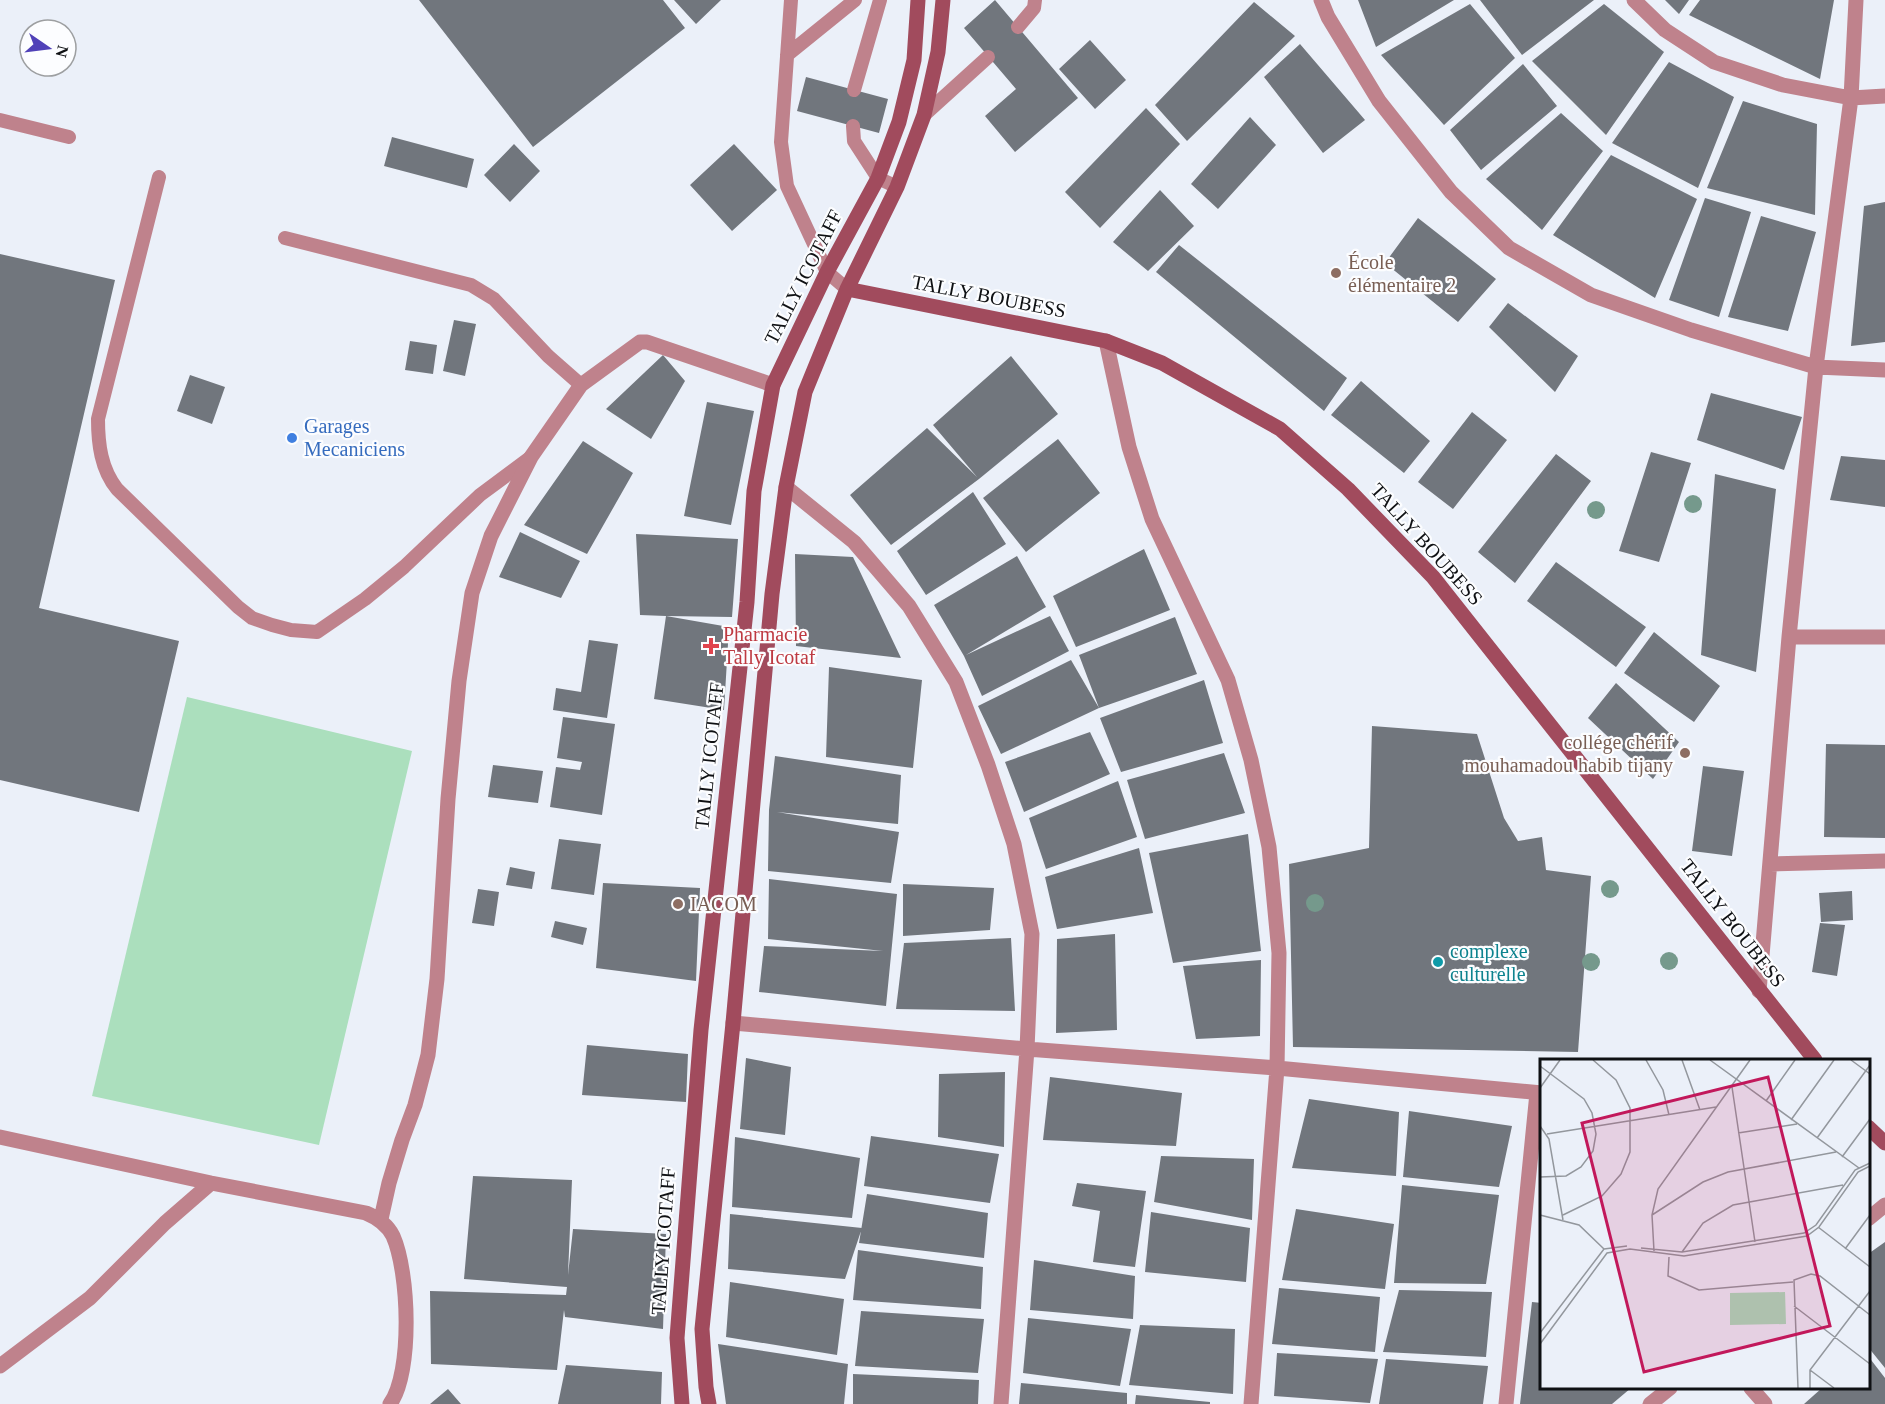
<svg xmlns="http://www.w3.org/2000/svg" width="1885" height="1404" viewBox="0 0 1885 1404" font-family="Georgia,serif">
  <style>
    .pitch { fill: #abdfbd }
    .building { fill: #71767d }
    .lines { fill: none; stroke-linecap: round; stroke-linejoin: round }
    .lane { stroke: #bf828c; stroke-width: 14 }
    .street { stroke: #bf828c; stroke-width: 15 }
    .secondary { stroke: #a14b5d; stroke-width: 15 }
    .tree { fill: #75998c }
    .education-dot { fill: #8d6e63; stroke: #fcfdff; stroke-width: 2 }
    .shop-dot { fill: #3f7fe0; stroke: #fcfdff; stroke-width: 2 }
    .health-dot { fill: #e0444e; stroke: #fcfdff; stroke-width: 2 }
    .culture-dot { fill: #0f9aa8; stroke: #fcfdff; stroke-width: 2 }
    .labels { text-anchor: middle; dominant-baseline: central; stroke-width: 4.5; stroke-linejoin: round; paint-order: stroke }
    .education-label { font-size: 20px; fill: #785e54; stroke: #fcfdff; text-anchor: start }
    .street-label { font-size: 20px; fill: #0f1114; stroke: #fcfdff }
    .shop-label { font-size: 20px; fill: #366cbe; stroke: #fcfdff; text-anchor: start }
    .health-label { font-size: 20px; fill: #be3a42; stroke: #fcfdff; text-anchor: start }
    .culture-label { font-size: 20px; fill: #0d838f; stroke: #fcfdff; text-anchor: start }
    .inset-road { fill: none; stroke: #93979d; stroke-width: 1.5 }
    .view { fill: #c2185b; fill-opacity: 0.15; stroke: #c2185b; stroke-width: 3 }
    .inset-edge { fill: none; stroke: #0f1114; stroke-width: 3 }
  </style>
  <rect width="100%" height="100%" fill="#ebf0f9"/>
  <path class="pitch" d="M 187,697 L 412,751 L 319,1145 L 92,1096 Z"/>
  <path class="building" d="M 419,0 L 663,0 L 685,28 L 533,147 Z
    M 674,0 L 721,0 L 696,24 Z
    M 995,0 L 1078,98 L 1015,152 L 985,116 L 1016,89 L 964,28 Z
    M 1358,0 L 1454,0 L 1376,47 Z
    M 1480,0 L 1594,0 L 1522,55 Z
    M 1665,0 L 1689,0 L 1679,14 Z
    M 1700,0 L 1834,0 L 1820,79 L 1689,15 Z
    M 1254,2 L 1295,36 L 1187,141 L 1155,105 Z
    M 1470,4 L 1515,58 L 1444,125 L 1381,55 Z
    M 1604,4 L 1664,52 L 1606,135 L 1532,61 Z
    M 1090,40 L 1126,80 L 1095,109 L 1059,69 Z
    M 1300,44 L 1365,120 L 1323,153 L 1264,77 Z
    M 1669,62 L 1734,97 L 1698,188 L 1612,143 Z
    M 1523,64 L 1557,106 L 1481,170 L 1450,130 Z
    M 806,77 L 888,99 L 879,133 L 797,111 Z
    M 1743,101 L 1817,124 L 1815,215 L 1707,188 Z
    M 1146,108 L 1180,144 L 1100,228 L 1065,192 Z
    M 1561,113 L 1603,151 L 1542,230 L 1486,179 Z
    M 1250,117 L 1276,145 L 1218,209 L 1191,184 Z
    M 392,137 L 474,159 L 467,188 L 384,166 Z
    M 514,144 L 540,171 L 510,202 L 484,175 Z
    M 734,144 L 777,190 L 732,231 L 690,185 Z
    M 1611,155 L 1697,199 L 1655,298 L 1553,235 Z
    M 1160,190 L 1194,226 L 1148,271 L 1113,242 Z
    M 1705,198 L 1751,212 L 1719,317 L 1669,300 Z
    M 1885,202 L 1885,342 L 1851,346 L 1864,206 Z
    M 1761,216 L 1816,232 L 1788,331 L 1728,317 Z
    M 1418,218 L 1496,279 L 1458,322 L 1385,263 Z
    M 1179,245 L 1347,378 L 1324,411 L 1156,272 Z
    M 0,254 L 115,280 L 39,608 L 179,641 L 139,812 L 0,780 Z
    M 1508,303 L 1578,356 L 1555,392 L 1489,327 Z
    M 454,320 L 476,324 L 465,376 L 443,371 Z
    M 410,341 L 437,345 L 433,374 L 405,370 Z
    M 663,355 L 685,381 L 651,439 L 606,409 Z
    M 1011,356 L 1058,414 L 979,479 L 891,545 L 850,495 L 927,428 L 977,477 L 933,425 Z
    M 190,375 L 225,387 L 212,424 L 177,411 Z
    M 1361,381 L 1430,441 L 1404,473 L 1331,415 Z
    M 1711,393 L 1802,417 L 1784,470 L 1697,440 Z
    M 707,402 L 754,411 L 731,525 L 684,516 Z
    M 1472,412 L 1507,440 L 1453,509 L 1418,482 Z
    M 1058,439 L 1100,493 L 1026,552 L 983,498 Z
    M 583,441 L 633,473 L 587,554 L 524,525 Z
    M 1651,452 L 1691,463 L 1659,562 L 1619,551 Z
    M 1556,454 L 1591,481 L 1515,583 L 1478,552 Z
    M 1841,456 L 1885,460 L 1885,507 L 1830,500 Z
    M 1715,474 L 1776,489 L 1756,672 L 1701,655 Z
    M 973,492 L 1006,544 L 926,595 L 897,551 Z
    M 520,532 L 580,561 L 561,598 L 499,577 Z
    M 636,534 L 738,539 L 732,617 L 666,616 L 729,627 L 724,710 L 654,699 L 666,616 L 640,615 Z
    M 1144,549 L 1170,610 L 1076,647 L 1053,596 Z
    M 795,554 L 853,557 L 901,658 L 796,646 Z
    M 1017,556 L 1046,607 L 966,655 L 1050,616 L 1069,651 L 982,696 L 964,656 L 934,605 Z
    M 1556,562 L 1646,627 L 1616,667 L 1527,601 Z
    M 1175,617 L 1197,674 L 1099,708 L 1079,655 Z
    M 1654,632 L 1720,686 L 1694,722 L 1624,673 Z
    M 589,640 L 618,644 L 607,718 L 553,710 L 556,688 L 581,692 Z
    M 1071,660 L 1099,708 L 1001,754 L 978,706 Z
    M 829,667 L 922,680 L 913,768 L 826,757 Z
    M 1204,680 L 1223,743 L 1121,772 L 1100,718 Z
    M 1616,683 L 1679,742 L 1653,779 L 1588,718 Z
    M 563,717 L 615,724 L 602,815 L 550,807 L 556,767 L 580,770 L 582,762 L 557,758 Z
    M 1372,726 L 1477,734 L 1504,818 L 1518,841 L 1542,837 L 1546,870 L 1591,876 L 1578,1052 L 1293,1047 L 1289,864 L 1369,848 Z
    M 1090,732 L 1110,774 L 1024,812 L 1005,762 Z
    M 1826,744 L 1885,745 L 1885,838 L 1824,837 Z
    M 1224,753 L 1245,813 L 1145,839 L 1127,780 Z
    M 775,756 L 901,775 L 898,824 L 777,812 L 899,832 L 891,883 L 768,871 L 769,810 Z
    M 493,765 L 543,771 L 538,803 L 488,797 Z
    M 1703,766 L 1744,771 L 1732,856 L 1692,851 Z
    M 1118,781 L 1137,837 L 1046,869 L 1029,818 Z
    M 1248,834 L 1261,951 L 1173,963 L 1149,853 Z
    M 559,839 L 601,844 L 594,895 L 551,889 Z
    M 1139,848 L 1153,913 L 1057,929 L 1045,877 Z
    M 510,867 L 535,872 L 532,889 L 506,885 Z
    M 769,879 L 897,894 L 886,1006 L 759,992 L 764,946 L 883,951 L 768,939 Z
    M 603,883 L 700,888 L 696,981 L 596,968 Z
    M 903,884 L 994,888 L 990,930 L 903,936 Z
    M 478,889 L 499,892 L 494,926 L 472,923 Z
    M 1852,891 L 1853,920 L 1821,922 L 1819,893 Z
    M 555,921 L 587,928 L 583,945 L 551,937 Z
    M 1820,923 L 1845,925 L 1837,976 L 1812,972 Z
    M 1115,934 L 1117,1030 L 1056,1033 L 1057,939 Z
    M 1011,938 L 1015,1011 L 896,1009 L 904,943 Z
    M 1261,960 L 1260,1036 L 1196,1039 L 1183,966 Z
    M 587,1045 L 688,1054 L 686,1102 L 582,1095 Z
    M 746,1058 L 791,1067 L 785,1135 L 740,1129 Z
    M 1005,1072 L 1004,1147 L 938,1137 L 939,1074 Z
    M 1050,1077 L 1182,1093 L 1176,1146 L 1043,1140 Z
    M 1309,1099 L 1399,1112 L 1396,1176 L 1292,1168 Z
    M 1409,1111 L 1512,1126 L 1499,1187 L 1403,1177 Z
    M 871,1136 L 999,1154 L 990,1203 L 864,1186 Z
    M 735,1137 L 860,1158 L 852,1218 L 732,1207 Z
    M 1161,1156 L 1254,1159 L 1252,1220 L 1154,1202 Z
    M 473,1176 L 572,1180 L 568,1275 L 573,1229 L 666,1234 L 663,1329 L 565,1317 L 564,1310 L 557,1370 L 431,1364 L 430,1291 L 566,1295 L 567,1287 L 464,1279 Z
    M 1077,1183 L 1146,1191 L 1135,1267 L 1093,1262 L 1100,1211 L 1072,1206 Z
    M 1402,1185 L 1499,1195 L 1486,1284 L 1394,1283 Z
    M 867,1194 L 988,1213 L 984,1258 L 859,1243 Z
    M 1296,1209 L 1394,1224 L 1385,1289 L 1282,1280 Z
    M 1151,1212 L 1250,1228 L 1246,1282 L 1145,1272 Z
    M 730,1214 L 862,1228 L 845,1279 L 728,1269 Z
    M 1885,1242 L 1885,1368 L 1868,1347 L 1868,1254 Z
    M 858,1250 L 983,1267 L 981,1309 L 853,1300 Z
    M 1034,1260 L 1135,1276 L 1133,1319 L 1030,1310 Z
    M 730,1282 L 844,1299 L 837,1355 L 726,1337 Z
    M 1279,1288 L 1380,1297 L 1375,1352 L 1272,1344 Z
    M 1399,1290 L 1492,1292 L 1486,1357 L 1383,1352 Z
    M 1532,1302 L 1542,1303 L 1542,1388 L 1631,1388 L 1612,1404 L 1520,1404 Z
    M 861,1311 L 984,1319 L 978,1373 L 855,1366 Z
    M 1028,1318 L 1131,1329 L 1120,1386 L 1023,1373 Z
    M 1140,1325 L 1235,1329 L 1233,1394 L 1129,1385 Z
    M 718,1344 L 848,1364 L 844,1404 L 726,1404 Z
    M 1277,1353 L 1378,1359 L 1370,1403 L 1274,1396 Z
    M 1868,1356 L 1885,1378 L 1885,1404 L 1804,1404 L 1822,1388 L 1868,1388 Z
    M 1386,1359 L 1488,1366 L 1483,1404 L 1379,1404 Z
    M 566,1365 L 662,1372 L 661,1404 L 558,1404 Z
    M 853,1374 L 979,1380 L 978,1404 L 853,1404 Z
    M 1021,1383 L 1127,1393 L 1127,1404 L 1019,1404 Z
    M 448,1389 L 461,1404 L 430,1404 Z
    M 1136,1395 L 1210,1402 L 1210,1404 L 1135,1404 Z"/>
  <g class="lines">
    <path class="lane" d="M 791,0 L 781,142 L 787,186 L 827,272 L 847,289
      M 1018,27 L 1034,8 L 1035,0
      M 787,55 L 855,0
      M 854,90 L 880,0
      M 924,115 L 988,57
      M 0,120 L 69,137
      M 853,126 L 854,141 L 878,178 L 897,187
      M 159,177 L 98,419 C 98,444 101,469 117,489 L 238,607 L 252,618 L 272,625 L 291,630 L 317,632 L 365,599 L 404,567 L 480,495 L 531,457
      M 285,238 L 471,285 L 494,299 L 548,356 L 581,385"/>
    <path class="street" d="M 1321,0 L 1328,17 L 1379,101 L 1451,192 L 1509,248 L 1591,295 L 1691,330 L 1816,367 L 1885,370
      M 1634,0 L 1665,30 L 1714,62 L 1783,85 L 1851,98 L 1885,96
      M 1106,341 L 1129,447 L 1152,519 L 1228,680 L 1251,760 L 1269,847 L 1279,953 L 1277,1068 L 1251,1404
      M 786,487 L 854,542 L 909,606 L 956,682 L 988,765 L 1014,844 L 1032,934 L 1027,1049 L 1001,1404
      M 1789,637 L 1885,637
      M 1770,864 L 1885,861
      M 1759,991 L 1789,637 L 1816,367 L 1851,98 L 1856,0
      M 733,1023 L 1027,1049 L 1277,1068 L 1542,1093
      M 0,1137 L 211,1183 L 366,1213 C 378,1218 387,1224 393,1236 C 409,1272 413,1372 390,1404
      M 381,1219 L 389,1183 L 402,1140 L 415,1105 L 428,1055 L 437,979 L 448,799 L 459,681 L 472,593 L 491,536 L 531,457 L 581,385 L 640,342 L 647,342 L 773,385
      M 1868,1219 L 1885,1205
      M 0,1366 L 90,1298 L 165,1223 L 211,1183
      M 1751,1388 L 1765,1404
      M 1506,1404 L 1537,1093
      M 1650,1404 L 1670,1388"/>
    <path class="secondary" d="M 847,289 L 1106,341 L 1162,363 L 1280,429 L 1348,489 L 1433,577 L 1815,1060
      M 1868,1127 L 1885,1143
      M 682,1404 L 677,1338 L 701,1030 L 747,602 L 754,491 L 773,385 L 827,272 L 878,178 L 899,122 L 914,60 L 918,0
      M 709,1404 L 706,1387 L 702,1329 L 733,1023 L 772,594 L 786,487 L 805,392 L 847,289 L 897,187 L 924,115 L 938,52 L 943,0"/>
  </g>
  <g class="tree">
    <circle cx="1693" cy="504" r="9"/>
    <circle cx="1596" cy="510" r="9"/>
    <circle cx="1610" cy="889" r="9"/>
    <circle cx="1315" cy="903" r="9"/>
    <circle cx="1669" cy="961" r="9"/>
    <circle cx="1591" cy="962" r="9"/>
  </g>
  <g class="education-dot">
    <circle cx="1336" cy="273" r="6"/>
    <circle cx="1685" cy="753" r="6"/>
    <circle cx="678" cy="904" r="6"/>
  </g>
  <circle class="shop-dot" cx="292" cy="438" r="6"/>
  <path class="health-dot" d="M708 637h6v6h6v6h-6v6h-6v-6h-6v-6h6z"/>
  <circle class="culture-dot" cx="1438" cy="962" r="6"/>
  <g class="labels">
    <g class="education-label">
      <text x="1348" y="262">École<tspan x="1348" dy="23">élémentaire 2</tspan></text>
      <text x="1673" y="742" text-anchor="end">collége chérif<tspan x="1673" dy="23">mouhamadou habib tijany</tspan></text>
      <text x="690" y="904">IACOM</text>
    </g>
    <g class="street-label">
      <text transform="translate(803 277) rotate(-63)">TALLY ICOTAFF</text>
      <text transform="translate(989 296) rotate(11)">TALLY BOUBESS</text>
      <text transform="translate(1427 544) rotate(48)">TALLY BOUBESS</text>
      <text transform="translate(709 756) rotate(-84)">TALLY ICOTAFF</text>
      <text transform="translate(1733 923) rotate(52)">TALLY BOUBESS</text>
      <text transform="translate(663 1241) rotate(-86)">TALLY ICOTAFF</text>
    </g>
    <g class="shop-label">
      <text x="304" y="426">Garages<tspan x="304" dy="23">Mecaniciens</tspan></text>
    </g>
    <g class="health-label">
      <text x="723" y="634">Pharmacie<tspan x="723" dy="23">Tally Icotaf</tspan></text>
    </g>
    <g class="culture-label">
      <text x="1450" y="951">complexe<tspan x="1450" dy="23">culturelle</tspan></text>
    </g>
  </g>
  <g transform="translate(1540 1059)">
    <rect width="330" height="330" fill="#ebf0f9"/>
    <path d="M 245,233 L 246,265 L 190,266 L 190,234 Z" fill="#abdfbd"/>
    <path class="inset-road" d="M 106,1 L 123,31 L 129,56M 142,1 L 160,51M 170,1 L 319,109M 311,1 L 330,15M 0,7 L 44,40 L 52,54 L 56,75 L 53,92 L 41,108 L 26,117 L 0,118M 192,28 L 215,183M 0,29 L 20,1M 226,42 L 255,1M 251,61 L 294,1M 0,67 L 9,80 L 23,161M 198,74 L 257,65M 7,75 L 176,48M 277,79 L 330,6M 302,98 L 330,60M 0,156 L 39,166 L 64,190M 23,156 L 62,137 L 81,115 L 90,93 L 90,49 L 76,21 L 53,1M 112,156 L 163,123 L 188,113 L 296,93M 278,168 L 330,208M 101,189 L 142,193 L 264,174 L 276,166 L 315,111 L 330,104M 64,190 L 87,187M 305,190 L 330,156M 114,192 L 112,156 L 118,130 L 210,1M 142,193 L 163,164 L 193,146 L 303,126M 129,198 L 128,217 L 159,231 L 253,223M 254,247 L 330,305M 0,274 L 64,190M 0,285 L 67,194 L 90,190 L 144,197 L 267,177 L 279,168 L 318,113 L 330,107M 270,311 L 294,329M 258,329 L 254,221 L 271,215 L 280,217 L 330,256M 270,329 L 270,311 L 330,232"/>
    <path class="view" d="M 228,18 L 290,267 L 104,313 L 42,64 Z"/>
    <rect width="330" height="330" class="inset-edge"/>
  </g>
  <g transform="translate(48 48) rotate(104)"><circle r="28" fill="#fcfdff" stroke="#9d9fa1" stroke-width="1.5"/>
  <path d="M0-4.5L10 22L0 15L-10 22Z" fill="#5041b8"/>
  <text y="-9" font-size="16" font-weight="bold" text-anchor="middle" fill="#0f1114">N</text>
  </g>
</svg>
